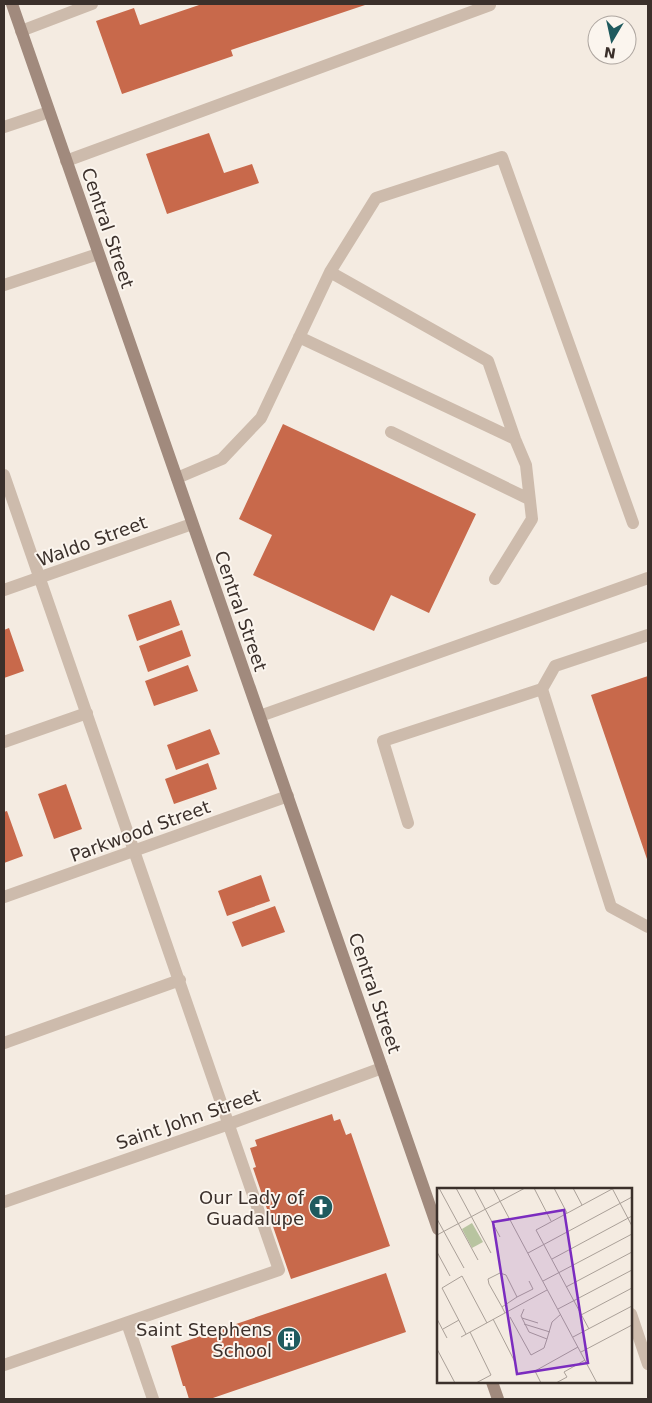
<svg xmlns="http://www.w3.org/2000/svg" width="652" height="1403" viewBox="0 0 652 1403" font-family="'DejaVu Sans',sans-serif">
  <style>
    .building { fill: #c8694b }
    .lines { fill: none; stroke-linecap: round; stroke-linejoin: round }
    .lane { stroke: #cdbbac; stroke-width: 12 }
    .street { stroke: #cdbbac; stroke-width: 12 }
    .secondary { stroke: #a18a7d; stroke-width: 12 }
    .labels { text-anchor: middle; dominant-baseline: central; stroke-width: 4; stroke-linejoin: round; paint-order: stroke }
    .street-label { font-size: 18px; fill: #3b302b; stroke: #fbf5ee }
    .poi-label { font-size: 18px; fill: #3b302b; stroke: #fbf5ee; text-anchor: end }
    .inset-road { fill: none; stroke: #aaa098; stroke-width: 1 }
    .view { fill: #7b2cbf; fill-opacity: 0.15; stroke: #7b2cbf; stroke-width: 2.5 }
    .inset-edge { fill: none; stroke: #3b302b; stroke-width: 2.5 }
  </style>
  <rect width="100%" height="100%" fill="#f4ebe1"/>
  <path class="building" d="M 202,4 L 368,4 L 231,50 L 233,56 L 122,94 L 96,21 L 134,8 L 140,25 Z
    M 209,133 L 224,173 L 252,164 L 259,183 L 167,214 L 146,154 Z
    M 283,424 L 476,514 L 429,613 L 391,595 L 374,631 L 253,575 L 272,535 L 239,519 Z
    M 171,600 L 180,625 L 137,641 L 128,615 Z
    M 9,628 L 24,671 L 4,678 L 4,630 Z
    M 182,630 L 191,656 L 148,672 L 139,646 Z
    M 188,665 L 198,691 L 154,706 L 145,681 Z
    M 648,676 L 648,862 L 591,695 Z
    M 210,729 L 220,754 L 176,770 L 167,745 Z
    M 208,763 L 217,789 L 174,804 L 165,779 Z
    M 66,784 L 82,829 L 54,839 L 38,794 Z
    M 7,811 L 23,856 L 4,863 L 4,812 Z
    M 261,875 L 270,901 L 227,916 L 218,891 Z
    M 275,906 L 285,932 L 242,947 L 232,922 Z
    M 332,1114 L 334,1121 L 340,1119 L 346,1135 L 351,1133 L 390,1246 L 291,1279 L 253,1168 L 256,1167 L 250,1148 L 257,1146 L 255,1140 Z
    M 386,1273 L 406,1332 L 210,1399 L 189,1399 L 185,1386 L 183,1386 L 171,1346 Z"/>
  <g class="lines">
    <path class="lane" d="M 21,31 L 92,4
      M 4,127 L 49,112
      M 66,161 L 490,5 L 489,4
      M 330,272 L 376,198 L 502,157 L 633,523
      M 299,337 L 515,439
      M 391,432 L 529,499
      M 4,475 L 279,1270 L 4,1365
      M 177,478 L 222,459 L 261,418 L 330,272 L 488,361 L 515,439 L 526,465 L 532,519 L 495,579
      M 648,635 L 555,666 L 542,689 L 611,907 L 648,927
      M 260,716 L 648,578
      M 4,742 L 87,713
      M 408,823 L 383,741 L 542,689
      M 4,1043 L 180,980
      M 631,1314 L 648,1364"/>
    <path class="street" d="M 4,285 L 98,254
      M 4,590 L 192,524
      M 4,897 L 288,796
      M 4,1202 L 229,1124 L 382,1068
      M 127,1323 L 153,1399"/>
    <path class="secondary" d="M 12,4 L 438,1229
      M 492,1382 L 498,1399"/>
  </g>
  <defs>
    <g id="church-disc" transform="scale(1.25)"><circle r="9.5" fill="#1f5a5e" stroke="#fbf5ee"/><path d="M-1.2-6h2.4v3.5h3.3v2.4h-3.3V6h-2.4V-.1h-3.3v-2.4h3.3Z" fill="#fff"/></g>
    <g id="building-disc" transform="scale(1.25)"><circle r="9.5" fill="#1f5a5e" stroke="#fbf5ee"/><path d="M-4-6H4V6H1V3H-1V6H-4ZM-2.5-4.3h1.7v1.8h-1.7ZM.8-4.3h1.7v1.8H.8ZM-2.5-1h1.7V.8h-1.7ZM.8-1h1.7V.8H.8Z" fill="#fff"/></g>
  </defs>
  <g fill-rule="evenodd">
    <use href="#church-disc" x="321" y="1207"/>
    <use href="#building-disc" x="289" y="1339"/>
  </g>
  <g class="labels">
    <g class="street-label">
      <text transform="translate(108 228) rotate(71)">Central Street</text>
      <text transform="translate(92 541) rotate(-20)">Waldo Street</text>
      <text transform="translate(241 611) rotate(71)">Central Street</text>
      <text transform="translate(140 831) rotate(-20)">Parkwood Street</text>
      <text transform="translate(375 993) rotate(71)">Central Street</text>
      <text transform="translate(188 1119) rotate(-19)">Saint John Street</text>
    </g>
    <g class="poi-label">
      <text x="304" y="1197">Our Lady of<tspan x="304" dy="21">Guadalupe</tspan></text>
      <text x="272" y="1329">Saint Stephens<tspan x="272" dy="21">School</tspan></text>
    </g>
  </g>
  <g transform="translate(437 1188)">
    <rect width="195" height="195" fill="#f4ebe1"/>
    <path d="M 35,35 L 46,54 L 35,60 L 25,41 Z" fill="#b8c4a0"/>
    <path class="inset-road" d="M 2,0 L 41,72M 19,0 L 54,65M 37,0 L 63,49M 56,0 L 160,195M 97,0 L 114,33M 117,0 L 130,25M 136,0 L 145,17M 175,0 L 195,38M 0,31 L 27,80M 0,47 L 88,0M 0,64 L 13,88M 91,65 L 195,9M 115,71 L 195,28M 106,93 L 195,46M 129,99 L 195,64M 80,109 L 96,101 L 92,93M 65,119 L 80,109 L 69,87 L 63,85 L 51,91 L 52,96 L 65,119 L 68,125M 87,121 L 84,128 L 92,144 L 110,151 L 115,134 L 124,126M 121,121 L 195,82M 144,127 L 195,100M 73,129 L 94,167 L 107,160 L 110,151M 85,130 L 101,135M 0,131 L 10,150M 56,131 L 78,174M 87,136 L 113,144M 6,141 L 22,132M 152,141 L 99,42 L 175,1M 33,144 L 54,187 L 39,195M 29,146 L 5,100 L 25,88 L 50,135M 24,149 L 110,102M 136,149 L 195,118M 0,161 L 18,195M 144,164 L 195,137M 104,195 L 98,183 L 141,159M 119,195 L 130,189 L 127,184 L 148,172"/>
    <path class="view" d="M 127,22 L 151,175 L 80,186 L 56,34 Z"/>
    <rect width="195" height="195" class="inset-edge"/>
  </g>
  <rect width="652" height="1403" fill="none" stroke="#3b302b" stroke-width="10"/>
  <g transform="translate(612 40) rotate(189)"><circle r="24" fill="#fbf5ee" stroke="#aea6a0"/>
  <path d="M0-4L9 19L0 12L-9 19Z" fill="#1f5a5e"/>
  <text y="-8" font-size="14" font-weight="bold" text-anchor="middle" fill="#3b302b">N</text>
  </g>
</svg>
